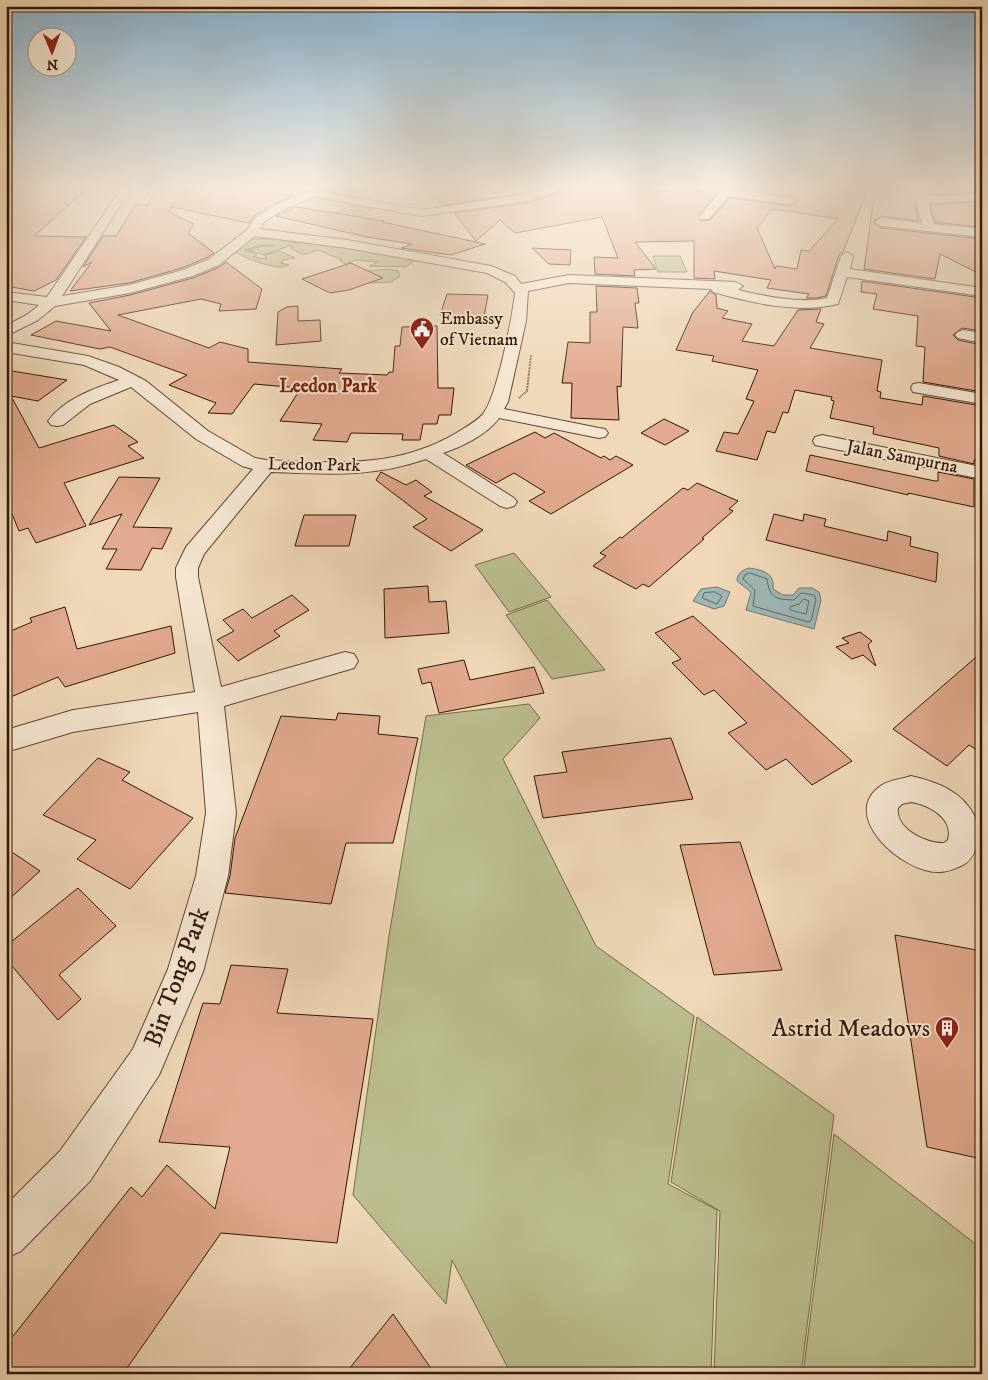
<svg xmlns="http://www.w3.org/2000/svg" width="988" height="1380" viewBox="0 0 988 1380" font-family="'IM FELL DW Pica',serif">
  <style>
    .green { fill: #bbbe8e; stroke: #766a4a }
    .water { fill: #9db8b8; stroke: #727770 }
    .lines { fill: none; stroke-linecap: round; stroke-linejoin: round }
    .shore { stroke: #67675e; stroke-width: 1 }
    .building { fill: #e2aa8e; stroke: #311605; fill-rule: evenodd }
    .minor-casing { stroke: #614632; stroke-width: 2 }
    .path { stroke: #311605; stroke-width: 2; stroke-dasharray: 0.5 1; stroke-linecap: butt }
    .minor { fill: #f5e6d1; fill-rule: evenodd }
    .labels { text-anchor: middle; dominant-baseline: central; stroke-width: 4; stroke-linejoin: round; paint-order: stroke }
    .far-poi-label { font-size: 18px; fill: #311605; stroke: #f5e6d1; text-anchor: start }
    .far-street-label { font-size: 18px; fill: #311605; stroke: #f5e6d1 }
    .far-neighbourhood-label { font-size: 19px; font-weight: bold; fill: #7a1f14; stroke: #f5e6d1 }
    .near-street-label { font-size: 25px; fill: #311605; stroke: #f5e6d1 }
    .near-poi-label { font-size: 25px; fill: #311605; stroke: #f5e6d1; text-anchor: end }
  </style>
  <rect width="100%" height="100%" fill="#f0d8b8"/>
  <filter id="stains"><feTurbulence type="fractalNoise" baseFrequency=".004" numOctaves="4"/><feColorMatrix values="0 0 0 0 .2 0 0 0 0 .09 0 0 0 0 .02 0 0 0 .5 -.17"/></filter>
  <radialGradient id="worn" r=".72"><stop offset=".6" stop-color="#630" stop-opacity="0"/><stop offset="1" stop-color="#630" stop-opacity=".3"/></radialGradient>
  <path class="green" d="M 351,205 L 373,209 L 348,223 L 325,219 Z
    M 251,239 L 282,239 L 281,241 L 327,245 L 415,260 L 406,267 C 394,266 381,267 369,266 L 378,262 L 356,260 L 345,264 L 340,261 L 342,260 L 318,250 L 303,255 L 290,248 L 293,247 L 292,245 L 263,255 L 248,250 L 263,246 L 275,246 L 263,245 L 245,250 L 257,255 L 253,257 L 267,259 L 264,255 L 280,251 L 295,258 L 283,260 L 281,263 L 289,265 C 286,266 283,267 281,267 C 271,268 240,257 234,250 Z
    M 653,256 L 680,256 L 687,272 L 658,272 Z
    M 389,269 L 398,271 L 400,276 L 391,282 L 368,283 L 368,271 Z
    M 514,553 L 551,597 L 509,612 L 475,565 Z
    M 547,600 L 605,670 L 552,679 L 506,615 Z
    M 529,704 L 540,718 L 503,759 L 596,946 L 694,1016 L 668,1184 L 717,1210 L 711,1374 L 511,1374 L 452,1260 L 446,1304 L 353,1195 L 389,936 L 426,716 Z
    M 697,1017 L 834,1115 L 801,1374 L 714,1374 L 720,1211 L 671,1182 Z
    M 834,1134 L 982,1249 L 982,1374 L 803,1374 Z"/>
  <path class="water" d="M 749,568 C 763,570 775,573 773,589 L 783,595 L 793,595 L 799,588 L 812,588 L 819,592 L 821,600 L 814,629 L 746,610 L 751,592 L 737,581 C 737,573 743,570 749,568 Z
    M 717,587 L 730,592 L 724,606 L 714,609 L 693,601 L 701,589 Z"/>
  <g class="lines">
    <path class="shore" d="M 750,573 L 767,579 C 770,599 775,599 794,600 L 801,593 L 814,595 L 816,600 L 811,621 L 808,622 L 753,606 L 755,590 L 743,579 L 745,575 Z
      M 715,592 L 722,596 L 717,604 L 702,598 L 704,593 Z
      M 804,599 L 809,601 L 806,614 L 790,610 L 790,607 L 799,604 Z"/>
  </g>
  <path class="building" d="M 6,189 L 87,189 L 34,236 L 86,237 L 56,280 L 34,291 L 6,286 Z
    M 158,189 L 293,189 L 290,197 L 273,204 L 254,216 L 249,223 L 171,207 L 169,212 L 194,224 L 188,233 L 214,253 L 208,257 L 182,268 L 129,283 L 70,291 L 92,262 L 83,267 L 103,236 L 116,236 L 135,205 L 147,205 Z
    M 423,189 L 537,189 L 524,193 L 446,205 Z
    M 561,189 L 705,191 L 705,189 L 720,189 L 698,216 L 701,221 L 710,220 L 730,198 L 790,206 L 798,202 L 790,196 L 738,189 L 868,189 L 843,252 L 839,255 L 826,296 L 816,298 L 806,298 L 809,294 L 767,288 L 771,280 L 714,271 L 715,279 L 694,278 L 694,241 L 635,242 L 656,269 L 634,270 L 635,276 L 595,274 L 594,257 L 618,258 L 602,217 L 515,233 L 500,220 L 476,241 L 454,213 L 527,203 L 559,193 ZM 773,209 L 838,219 L 809,251 L 801,250 L 797,269 L 776,266 L 775,269 L 757,228 Z
    M 875,189 L 982,189 L 982,192 L 920,195 L 914,204 L 919,221 L 881,216 L 873,221 L 881,228 L 982,239 L 982,275 L 940,254 L 935,279 L 864,269 Z
    M 982,202 L 982,224 L 976,225 L 979,227 L 935,222 L 930,205 Z
    M 296,207 L 384,221 L 382,222 L 485,244 L 451,255 L 401,248 L 412,244 L 367,237 L 276,216 Z
    M 532,248 L 571,250 L 570,265 L 549,264 Z
    M 226,262 L 262,289 L 256,309 L 219,311 L 221,304 L 201,299 L 118,315 L 209,348 L 220,342 L 248,349 L 248,362 L 342,369 L 339,373 L 387,375 L 389,372 L 393,372 L 395,346 L 400,346 L 402,327 L 437,326 L 438,388 L 454,388 L 451,415 L 439,415 L 437,424 L 423,424 L 420,440 L 402,440 L 403,434 L 351,433 L 347,442 L 313,440 L 322,424 L 280,421 L 301,388 L 254,384 L 232,414 L 208,413 L 216,403 L 169,385 L 187,375 L 110,347 L 100,349 L 31,335 L 56,321 L 111,331 L 89,303 L 130,295 L 193,278 L 220,267 Z
    M 351,263 L 383,278 L 349,290 L 330,293 L 302,279 Z
    M 862,281 L 982,298 L 982,331 L 962,328 L 953,335 L 958,340 L 982,345 L 982,392 L 923,382 L 925,347 L 916,346 L 918,316 L 873,309 L 877,294 L 861,292 Z
    M 596,286 L 637,288 L 639,303 L 635,303 L 638,328 L 623,327 L 621,387 L 617,386 L 619,420 L 571,418 L 572,383 L 562,383 L 568,342 L 590,343 L 590,312 L 597,312 Z
    M 710,291 L 716,295 L 717,308 L 728,311 L 722,318 L 752,324 L 742,341 L 774,346 L 798,310 L 821,309 L 816,322 L 824,324 L 810,348 L 882,360 L 877,391 L 881,392 L 880,398 L 922,405 L 923,396 L 982,406 L 980,461 L 974,460 L 974,464 L 939,456 L 939,448 L 873,434 L 874,427 L 830,418 L 834,401 L 831,400 L 832,397 L 795,390 L 788,413 L 783,412 L 775,433 L 767,431 L 757,460 L 716,451 L 724,432 L 738,434 L 754,401 L 746,399 L 758,370 L 712,361 L 714,356 L 676,350 L 693,312 Z
    M 447,294 L 488,295 L 484,317 L 440,315 Z
    M 298,306 L 298,321 L 320,320 L 321,341 L 276,345 L 278,312 L 287,307 Z
    M 6,370 L 67,380 L 38,401 L 11,396 L 39,448 L 114,425 L 138,442 L 128,446 L 144,458 L 64,483 L 86,526 L 36,543 L 28,528 L 19,531 L 6,499 Z
    M 664,419 L 689,431 L 665,445 L 641,433 Z
    M 535,432 L 545,438 L 554,433 L 601,458 L 604,456 L 610,460 L 616,456 L 633,465 L 551,514 L 529,501 L 545,492 L 514,473 L 496,483 L 466,465 Z
    M 810,455 L 935,481 L 938,481 L 938,472 L 974,479 L 974,507 L 908,493 L 908,495 L 806,471 Z
    M 381,472 L 406,485 L 416,480 L 432,492 L 424,496 L 483,530 L 451,551 L 413,527 L 427,519 L 376,480 Z
    M 119,477 L 160,478 L 133,527 L 172,528 L 162,549 L 152,548 L 141,570 L 106,569 L 117,549 L 102,549 L 122,514 L 89,525 Z
    M 697,483 L 738,501 L 729,509 L 733,511 L 702,538 L 704,539 L 649,587 L 643,584 L 636,589 L 593,566 L 606,556 L 600,553 L 620,537 L 622,538 L 683,488 L 688,490 Z
    M 774,514 L 803,521 L 804,514 L 826,519 L 824,526 L 887,541 L 888,531 L 911,537 L 910,546 L 938,553 L 936,582 L 766,540 Z
    M 304,515 L 356,515 L 349,546 L 295,546 Z
    M 428,586 L 429,602 L 446,601 L 449,633 L 385,638 L 384,589 Z
    M 292,595 L 309,610 L 274,631 L 280,636 L 238,661 L 217,640 L 234,631 L 223,620 L 243,609 L 252,618 Z
    M 65,607 L 77,649 L 171,626 L 175,653 L 65,687 L 58,677 L 6,699 L 6,633 L 32,622 L 30,618 Z
    M 693,616 L 852,761 L 812,785 L 786,759 L 766,770 L 728,733 L 747,723 L 714,690 L 704,695 L 672,663 L 681,659 L 655,633 Z
    M 860,632 L 872,641 L 868,645 L 876,666 L 863,655 L 852,659 L 836,647 L 849,643 L 842,638 Z
    M 982,652 L 982,753 L 969,745 L 947,766 L 893,729 Z
    M 464,660 L 470,680 L 534,667 L 544,693 L 439,713 L 431,682 L 422,684 L 418,669 Z
    M 338,713 L 380,716 L 378,734 L 418,738 L 393,843 L 346,843 L 331,904 L 225,893 L 230,876 L 235,838 L 281,716 L 336,720 Z
    M 671,738 L 693,799 L 543,818 L 534,776 L 567,772 L 562,752 Z
    M 98,758 L 130,772 L 122,780 L 193,818 L 130,889 L 77,859 L 96,840 L 43,815 Z
    M 740,842 L 782,970 L 714,975 L 680,845 Z
    M 6,848 L 40,871 L 6,902 Z
    M 78,888 L 116,926 L 59,975 L 81,999 L 58,1020 L 6,959 L 6,946 Z
    M 895,935 L 982,951 L 982,1159 L 927,1147 Z
    M 231,965 L 288,969 L 277,1013 L 373,1019 L 337,1243 L 221,1233 L 123,1374 L 13,1374 L 6,1365 L 6,1345 L 131,1187 L 142,1197 L 167,1165 L 215,1209 L 230,1147 L 159,1142 L 203,1003 L 220,1004 Z
    M 393,1314 L 435,1374 L 345,1374 Z"/>
  <g class="lines">
    <g class="minor-casing">
      <path id="minor" d="M 121,189 L 131,189 L 62,296 L 129,285 L 183,270 L 209,259 L 247,230 L 255,218 L 274,206 L 308,191 L 330,189 L 326,192 L 423,210 L 524,195 L 543,189 L 559,189 L 558,191 L 526,201 L 423,216 L 315,197 L 282,210 L 264,222 L 260,229 L 347,240 L 491,266 L 515,276 L 521,284 L 569,275 L 736,282 L 743,286 L 738,290 C 765,296 799,304 827,298 L 841,256 L 847,252 L 853,256 L 850,269 L 982,288 L 982,296 L 847,277 L 838,304 C 797,314 753,303 713,292 L 711,289 L 569,283 L 528,291 L 526,321 L 508,402 L 504,409 L 599,428 L 605,429 L 608,433 L 605,437 L 599,438 L 499,418 C 487,435 461,447 443,453 L 514,498 L 517,502 L 514,506 L 507,508 L 500,506 L 426,459 C 372,478 326,474 271,472 L 204,554 L 198,568 L 198,577 L 221,687 L 345,652 L 354,654 L 358,661 L 354,668 L 224,706 L 236,813 L 228,876 L 203,972 L 159,1075 L 90,1181 L 21,1251 L 6,1258 L 6,1205 L 60,1151 L 133,1049 L 168,969 L 196,876 L 206,813 L 198,712 L 73,732 L 6,752 L 6,730 L 73,710 L 195,692 L 176,577 L 176,568 L 186,547 L 253,469 L 242,466 L 196,439 L 131,387 L 90,404 L 63,425 L 57,426 L 51,425 L 48,421 C 64,399 95,388 119,380 L 84,365 L 6,352 L 6,342 L 88,356 L 119,367 L 146,381 L 208,431 L 255,458 L 266,460 C 335,463 396,469 458,432 C 466,427 477,421 483,414 C 497,397 512,318 515,293 L 505,282 L 487,273 L 347,248 L 255,236 L 219,265 L 193,276 L 130,293 L 55,306 L 38,320 L 6,336 L 6,326 L 28,314 L 39,305 L 6,300 L 6,292 L 47,297 Z
        M 723,189 L 790,198 L 796,201 L 790,204 L 729,196 L 709,219 L 701,219 L 699,217 L 701,215 Z
        M 982,194 L 982,200 L 928,203 L 934,224 L 982,229 L 982,237 L 881,226 L 875,222 L 881,218 L 922,223 L 916,203 L 920,197 Z
        M 963,330 L 982,333 L 982,343 L 958,338 L 955,335 L 958,332 Z
        M 919,383 L 982,394 L 982,404 L 913,392 L 911,388 L 913,384 Z
        M 822,435 L 982,467 L 982,479 L 815,445 L 813,441 L 815,437 Z
        M 911,776 C 938,782 963,792 975,817 C 980,827 982,836 977,846 C 974,855 970,862 961,866 C 954,869 947,872 939,872 C 902,873 837,814 882,785 C 890,780 902,779 911,776 ZM 911,802 C 929,805 954,818 948,840 L 944,843 C 927,844 895,829 898,808 L 902,804 Z"/>
    </g>
    <path class="path" d="M 519,398 L 527,391 L 531,355"/>
    <use href="#minor" class="minor"/>
  </g>
  <linearGradient id="sky" x2="0" y2="1"><stop stop-color="#8ab6d5"/><stop offset="0.49" stop-color="#f8eddf"/><stop offset="1" stop-color="#f8eddf" stop-opacity="0"/></linearGradient>
  <rect width="988" height="382" fill="url(#sky)"/>
  <defs>
    <g id="civic-pin" transform="scale(1.25)"><path d="M0 17L-7.5 6A9.5 9.5 0 1 1 7.5 6Z" fill="#8f2418" stroke="#f5e6d1"/><path d="M-.6-6.5H3V-4.5H.6V-3L4-1V1h2V6H-6V1h2V-1L-.6-3ZM-1.2 2.5V6h2.4V2.5Z" fill="#fff"/></g>
    <g id="building-pin" transform="scale(1.25)"><path d="M0 17L-7.5 6A9.5 9.5 0 1 1 7.5 6Z" fill="#8f2418" stroke="#f5e6d1"/><path d="M-4-6H4V6H1V3H-1V6H-4ZM-2.5-4.3h1.7v1.8h-1.7ZM.8-4.3h1.7v1.8H.8ZM-2.5-1h1.7V.8h-1.7ZM.8-1h1.7V.8H.8Z" fill="#fff"/></g>
  </defs>
  <g fill-rule="evenodd">
    <use href="#civic-pin" x="422" y="329"/>
    <use href="#building-pin" x="947" y="1028"/>
  </g>
  <g class="labels">
    <g class="far-poi-label">
      <text x="440" y="319">Embassy<tspan x="440" dy="21">of Vietnam</tspan></text>
    </g>
    <g class="far-street-label">
      <text transform="translate(902 457) rotate(11)">Jalan Sampurna</text>
      <text transform="translate(314 465) rotate(1)">Leedon Park</text>
    </g>
    <g class="far-neighbourhood-label">
      <text x="328" y="386">Leedon Park</text>
    </g>
    <g class="near-street-label">
      <text transform="translate(177 977) rotate(-70)">Bin Tong Park</text>
    </g>
    <g class="near-poi-label">
      <text x="930" y="1028">Astrid Meadows</text>
    </g>
  </g>
  <rect width="988" height="1380" fill="none" stroke="#f0d8b8" stroke-width="25"/>
  <rect x="8" y="8" width="973" height="1365" fill="none" stroke="#311605" stroke-width="2.5"/>
  <rect x="12" y="12" width="963" height="1355" fill="none" stroke="#311605"/>
  <g transform="translate(52 52) rotate(179)"><circle r="24" fill="#f5e6d1" stroke="#a7937f"/>
  <path d="M0-4L9 19L0 12L-9 19Z" fill="#8f2418"/>
  <text y="-8" font-size="14" font-weight="bold" text-anchor="middle" fill="#311605">N</text>
  </g>
  <rect width="100%" height="100%" filter="url(#stains)"/>
  <rect width="100%" height="100%" fill="url(#worn)"/>
</svg>
